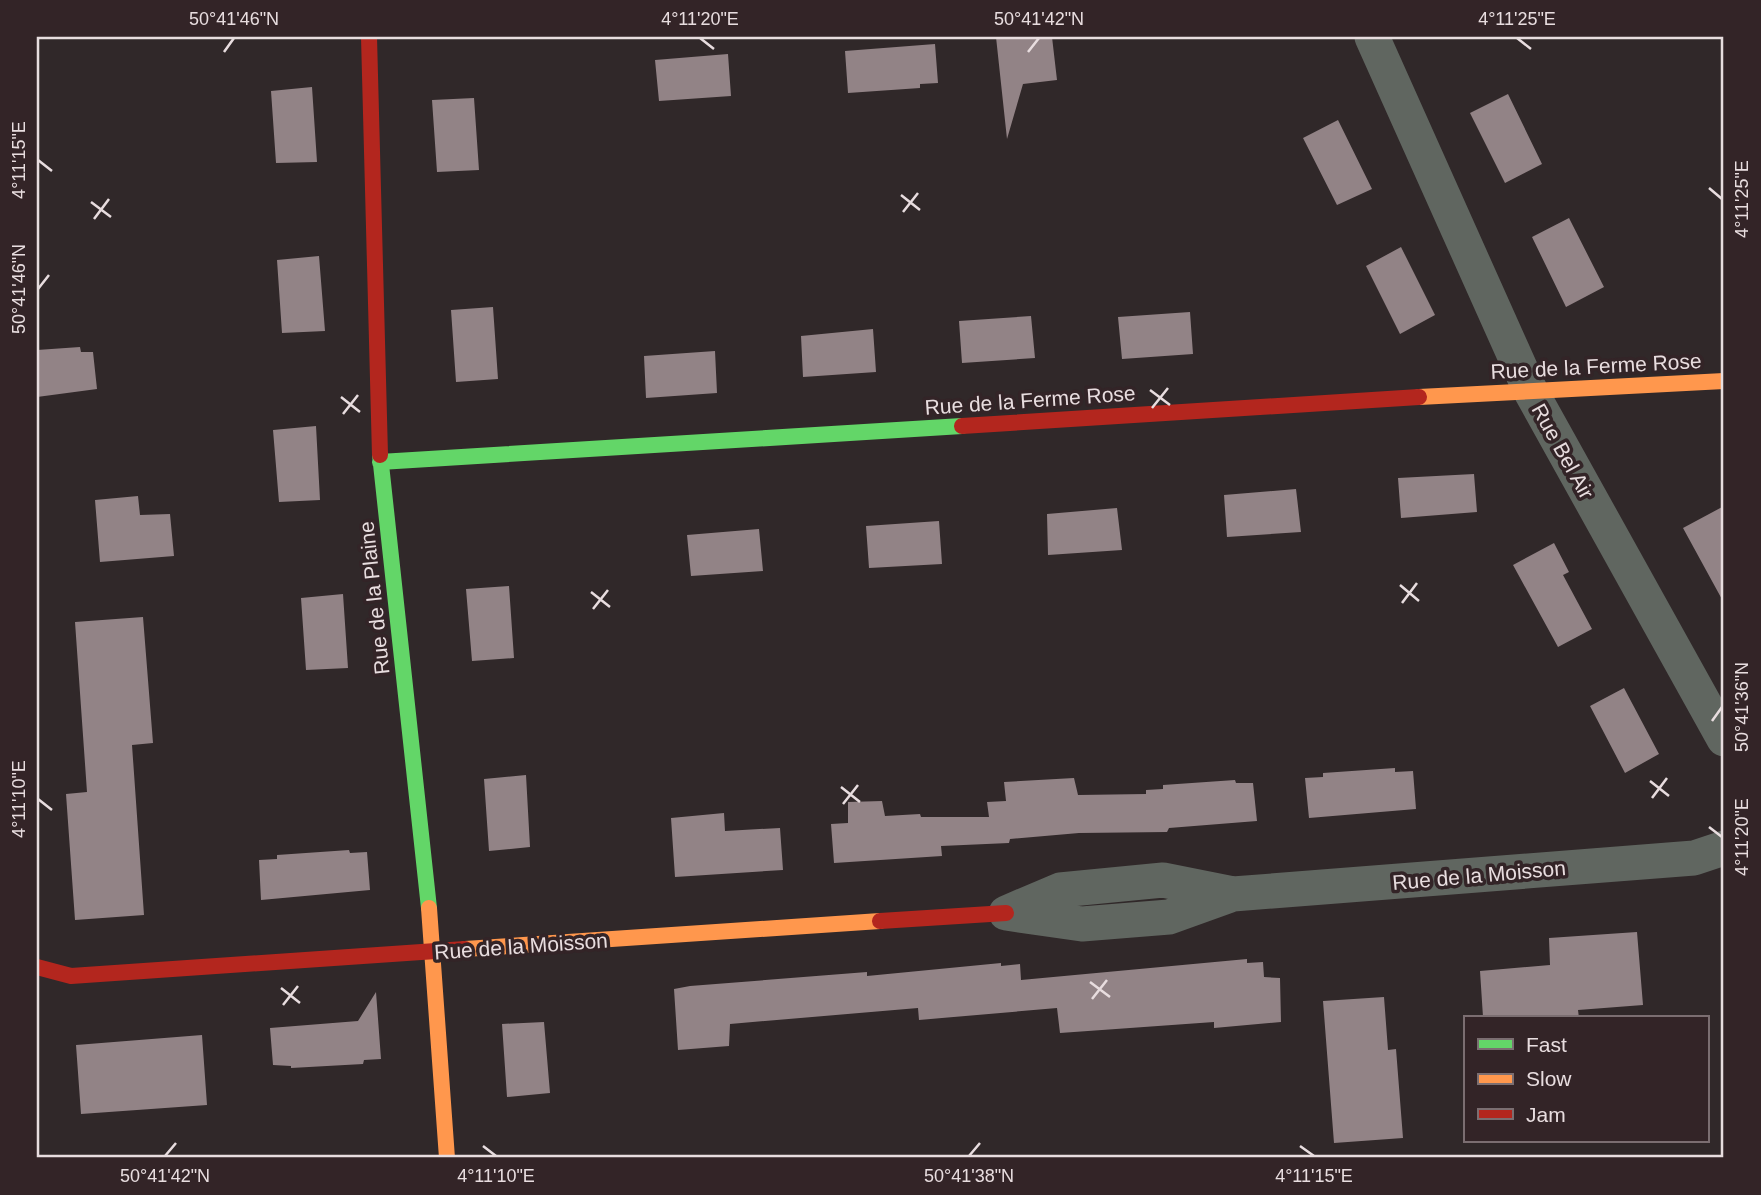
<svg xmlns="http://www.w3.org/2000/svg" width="1761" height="1195" viewBox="0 0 1761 1195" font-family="Helvetica,sans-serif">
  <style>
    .building { fill: #928386 }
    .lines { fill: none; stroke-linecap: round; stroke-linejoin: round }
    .street { stroke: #606660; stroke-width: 35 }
    .fast { stroke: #63d668; stroke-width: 16 }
    .slow { stroke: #ff974d; stroke-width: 16 }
    .jam { stroke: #b3261e; stroke-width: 16 }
    .ticks { fill: none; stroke: #e8dddf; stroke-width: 2.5 }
    .labels { text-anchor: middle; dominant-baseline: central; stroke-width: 7; stroke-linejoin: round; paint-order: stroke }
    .street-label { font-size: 21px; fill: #e8dddf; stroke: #332427 }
    .neatline { fill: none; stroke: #e8dddf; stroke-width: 2.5 }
    .ticks-label { font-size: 18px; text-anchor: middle; fill: #e8dddf }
  </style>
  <rect width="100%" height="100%" fill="#302829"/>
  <path class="building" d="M 996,37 L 1052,37 L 1057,80 L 1023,84 L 1007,139 Z
    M 935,44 L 938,83 L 920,84 L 920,88 L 848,93 L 845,51 Z
    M 728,54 L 731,96 L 659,101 L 655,60 Z
    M 312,87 L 317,162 L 276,163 L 271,91 Z
    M 1508,94 L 1542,164 L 1505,183 L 1470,113 Z
    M 474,98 L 479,170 L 437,172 L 432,100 Z
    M 1338,120 L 1372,189 L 1337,205 L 1303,138 Z
    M 1569,218 L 1604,287 L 1566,307 L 1532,237 Z
    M 1401,247 L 1435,315 L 1400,334 L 1366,266 Z
    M 319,256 L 325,331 L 282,333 L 277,260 Z
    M 493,307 L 498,379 L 456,382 L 451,310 Z
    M 1190,312 L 1193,354 L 1122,359 L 1118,317 Z
    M 1031,316 L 1035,358 L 962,363 L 959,321 Z
    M 873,329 L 876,372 L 803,377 L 801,336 Z
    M 80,347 L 81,352 L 93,352 L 97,389 L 37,397 L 37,350 Z
    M 715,351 L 717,393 L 646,398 L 644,356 Z
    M 316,426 L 320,500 L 279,502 L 273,430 Z
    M 1474,474 L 1477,512 L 1401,518 L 1398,478 Z
    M 1296,489 L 1301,532 L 1227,537 L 1224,495 Z
    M 138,496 L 140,515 L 170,514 L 174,556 L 100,562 L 95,500 Z
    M 1724,506 L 1724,603 L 1683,528 Z
    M 1117,508 L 1122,550 L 1048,555 L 1047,514 Z
    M 939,521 L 942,564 L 869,568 L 866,526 Z
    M 759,529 L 763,571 L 691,576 L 687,535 Z
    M 1554,543 L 1569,572 L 1563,575 L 1592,629 L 1558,647 L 1513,565 Z
    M 509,586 L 514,658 L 472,661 L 466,589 Z
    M 343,594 L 348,668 L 306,670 L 301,598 Z
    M 143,617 L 153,743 L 132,745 L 144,915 L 75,920 L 66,794 L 87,792 L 75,622 Z
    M 1624,688 L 1659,754 L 1625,773 L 1590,706 Z
    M 1395,768 L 1395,772 L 1413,771 L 1416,809 L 1309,818 L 1305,778 L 1323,777 L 1323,773 Z
    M 526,775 L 530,847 L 489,851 L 484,779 Z
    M 1074,778 L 1078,795 L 1146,794 L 1146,790 L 1163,789 L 1163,785 L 1235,780 L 1236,783 L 1253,783 L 1257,821 L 1169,828 L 1167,832 L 1079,833 L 1010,839 L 1009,843 L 941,846 L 942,856 L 834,863 L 831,824 L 848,823 L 848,802 L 882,801 L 885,816 L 920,814 L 921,817 L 989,817 L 987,802 L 1006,801 L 1004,782 Z
    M 724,813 L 725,831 L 780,828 L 783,870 L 675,877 L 671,818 Z
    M 349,850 L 350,853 L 367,852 L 370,890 L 261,900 L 259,860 L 277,859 L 277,855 Z
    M 1637,932 L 1643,1005 L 1578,1010 L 1579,1018 L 1519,1018 L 1519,1015 L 1483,1017 L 1480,971 L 1550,965 L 1549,938 Z
    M 1247,959 L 1247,963 L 1263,962 L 1264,977 L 1280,978 L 1281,1022 L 1214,1028 L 1214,1022 L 1060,1033 L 1057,1008 L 919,1020 L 918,1008 L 730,1024 L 729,1046 L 678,1050 L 674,989 L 690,986 L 867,972 L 867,976 L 1001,963 L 1001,966 L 1020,964 L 1021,980 Z
    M 376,992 L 381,1059 L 364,1060 L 363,1064 L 291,1068 L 291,1066 L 273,1065 L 270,1028 L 358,1021 Z
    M 1384,997 L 1388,1050 L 1396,1049 L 1403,1138 L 1334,1143 L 1323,1001 Z
    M 544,1022 L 550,1093 L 507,1097 L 502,1024 Z
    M 202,1035 L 207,1105 L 81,1114 L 76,1045 Z"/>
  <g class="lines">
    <path class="street" d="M 1372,37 L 1530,390 L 1724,739
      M 1233,894 L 1163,880 L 1060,890 L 1006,913 L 1082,924 L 1169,917 L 1233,894 L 1694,858 L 1724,848"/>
    <path class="fast" d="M 380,455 L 429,908
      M 380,462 L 962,426"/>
    <path class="slow" d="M 1419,397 L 1724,381
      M 429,908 L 447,1158
      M 465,949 L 880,921"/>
    <path class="jam" d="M 369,37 L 380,455
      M 962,426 L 1419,397
      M 880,921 L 1006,913
      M 37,967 L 71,976 L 465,949"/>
  </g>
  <path class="ticks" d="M 700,38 L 714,49M 1517,38 L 1531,49M 224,52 L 234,38M 1028,52 L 1039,38M 38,160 L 52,171M 1709,188 L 1722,199M 901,195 L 920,210M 91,202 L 111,217M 903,212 L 918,193M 94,219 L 109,199M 38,289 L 49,275M 1150,390 L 1170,405M 341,397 L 360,412M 1152,408 L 1168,388M 343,414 L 358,395M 1400,585 L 1419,601M 591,592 L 610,607M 1402,603 L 1417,583M 593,609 L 608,590M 1712,721 L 1722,707M 1650,781 L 1669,796M 841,787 L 860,802M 1652,798 L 1667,778M 38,799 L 52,810M 843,804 L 858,785M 1709,827 L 1722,837M 1090,982 L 1110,997M 281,988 L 300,1003M 1092,999 L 1107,980M 283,1005 L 298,986M 483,1146 L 496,1156M 1300,1146 L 1314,1156M 165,1156 L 176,1143M 969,1156 L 980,1143"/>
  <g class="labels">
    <g class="street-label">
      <text transform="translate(1596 366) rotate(-3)">Rue de la Ferme Rose</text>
      <text transform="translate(1030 400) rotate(-4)">Rue de la Ferme Rose</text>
      <text transform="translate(1563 451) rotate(61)">Rue Bel Air</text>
      <text transform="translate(374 598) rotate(-96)">Rue de la Plaine</text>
      <text transform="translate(1479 875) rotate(-5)">Rue de la Moisson</text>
      <text transform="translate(521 946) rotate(-4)">Rue de la Moisson</text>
    </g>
  </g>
  <rect width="1761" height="1195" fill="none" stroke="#332427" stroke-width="77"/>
  <rect x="1464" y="1016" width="245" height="126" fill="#332427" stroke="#7b6e71" stroke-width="2"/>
  <rect x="1478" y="1039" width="35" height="10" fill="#63d668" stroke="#7b6e71" stroke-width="2"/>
  <text x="1526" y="1052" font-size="21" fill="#e8dddf">Fast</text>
  <rect x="1478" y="1074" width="35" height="10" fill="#ff974d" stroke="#7b6e71" stroke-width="2"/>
  <text x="1526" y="1086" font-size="21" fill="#e8dddf">Slow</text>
  <rect x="1478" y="1109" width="35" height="10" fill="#b3261e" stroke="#7b6e71" stroke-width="2"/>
  <text x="1526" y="1122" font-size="21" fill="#e8dddf">Jam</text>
  <rect x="38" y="38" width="1684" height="1118" class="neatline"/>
  <g class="ticks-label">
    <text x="234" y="25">50°41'46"N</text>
    <text x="700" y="25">4°11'20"E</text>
    <text x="1039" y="25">50°41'42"N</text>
    <text x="1517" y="25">4°11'25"E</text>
    <text transform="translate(19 160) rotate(-90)" y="6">4°11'15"E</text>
    <text transform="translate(1742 199) rotate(-90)" y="6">4°11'25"E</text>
    <text transform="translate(19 289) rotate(-90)" y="6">50°41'46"N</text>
    <text transform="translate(1742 707) rotate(-90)" y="6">50°41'36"N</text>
    <text transform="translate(19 799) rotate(-90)" y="6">4°11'10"E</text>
    <text transform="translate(1742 837) rotate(-90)" y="6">4°11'20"E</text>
    <text x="165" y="1182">50°41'42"N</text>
    <text x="496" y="1182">4°11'10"E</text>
    <text x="969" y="1182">50°41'38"N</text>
    <text x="1314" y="1182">4°11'15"E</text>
  </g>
</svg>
